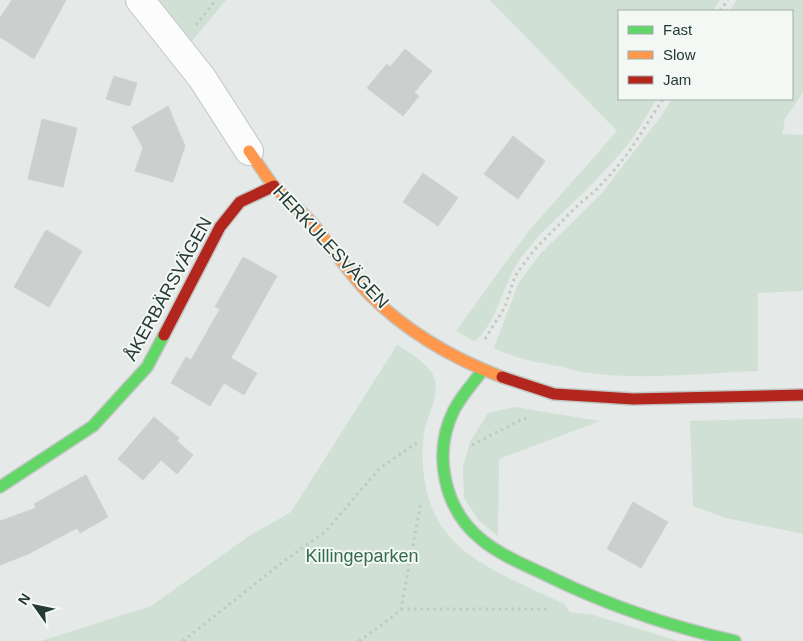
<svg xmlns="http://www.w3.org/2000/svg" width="803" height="641" viewBox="0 0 803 641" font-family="Helvetica,sans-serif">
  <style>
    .green { fill: #d0e0d4 }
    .building { fill: #cbd0ce; stroke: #ced2d0 }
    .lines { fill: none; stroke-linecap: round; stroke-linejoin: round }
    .street-casing { stroke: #c2c6c4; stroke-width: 30 }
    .fast-casing { stroke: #c1c6c4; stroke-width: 14 }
    .slow-casing { stroke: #c1c6c4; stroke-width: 14 }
    .jam-casing { stroke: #c1c6c4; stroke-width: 14 }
    .path { stroke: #c2c9c5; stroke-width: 3; stroke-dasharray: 2.5 4; stroke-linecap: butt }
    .street { stroke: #fbfcfb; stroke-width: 28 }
    .fast { stroke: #63d668; stroke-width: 11 }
    .slow { stroke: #ff974d; stroke-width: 11 }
    .jam { stroke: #b3261e; stroke-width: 11 }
    .labels { text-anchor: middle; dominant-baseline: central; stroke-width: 4; stroke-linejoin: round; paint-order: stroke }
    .street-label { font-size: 18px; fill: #253a34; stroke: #f3f8f5 }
    .park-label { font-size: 18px; fill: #336c49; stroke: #f3f8f5 }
  </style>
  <rect width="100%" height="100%" fill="#e5e9e7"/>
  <path class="green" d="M 159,0 L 226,0 L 192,41 Z
    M 490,0 L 720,0 L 713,11 L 619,11 L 619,99 L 657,99 C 647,114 639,130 628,144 C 617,158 604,171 592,184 C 567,210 538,232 518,262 C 505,280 493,332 474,341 L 456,331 L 527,233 L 617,131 Z
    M 737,0 L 803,0 L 803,92 L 785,119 L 782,134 L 803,135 L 803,291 L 758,293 L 758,371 C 701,373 638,381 582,372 C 576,371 570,369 564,367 C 536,362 520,360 494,348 L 518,284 L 539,255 L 602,193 L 662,115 L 672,99 L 792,99 L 792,11 L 729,11 Z
    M 397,345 C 407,350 427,364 432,373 C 442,392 429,410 425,428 C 419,461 424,504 445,531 C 471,566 525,585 564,604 L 570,612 L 593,615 L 678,641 L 41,641 L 151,606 L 249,536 L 291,512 Z
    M 515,407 L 600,421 L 499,459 L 498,536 L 479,521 L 464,498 L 463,467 L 470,442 L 488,413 Z
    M 803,418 L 803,534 L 726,518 L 693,506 L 690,421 Z"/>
  <path class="building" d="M 12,0 L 66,0 L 34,59 L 0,37 L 0,18 Z
    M 405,49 L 432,71 L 414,93 L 419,96 L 403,116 L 367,88 L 387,64 L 390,67 Z
    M 114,76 L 137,83 L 130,106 L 106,99 Z
    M 168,106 L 185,146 L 173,182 L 135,171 L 143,148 L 132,127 Z
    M 42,119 L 77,128 L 63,187 L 28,179 Z
    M 513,136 L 545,161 L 518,199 L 484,174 Z
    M 423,173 L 458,198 L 438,226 L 403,202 Z
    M 46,230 L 82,251 L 49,307 L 14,287 Z
    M 243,257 L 277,276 L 231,358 L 257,373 L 244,395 L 224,383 L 210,406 L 171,383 L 186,357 L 191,360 L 220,309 L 215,307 Z
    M 154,417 L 179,438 L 177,441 L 193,455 L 177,474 L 161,460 L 143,480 L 118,459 Z
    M 86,475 L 108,517 L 80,533 L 77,528 L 28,554 L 0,565 L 0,521 L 36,508 L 34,504 Z
    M 633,502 L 668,522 L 641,568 L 607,549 Z"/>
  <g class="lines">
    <g class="street-casing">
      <path id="street" d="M 140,0 L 202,78 L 249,151"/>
    </g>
    <g class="fast-casing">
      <path id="fast" d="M 483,370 C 473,383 462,395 454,410 C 432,454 444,510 482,540 C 503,557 528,566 552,578 C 610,606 672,627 735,641
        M 0,487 L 93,426 L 147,367 L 164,335"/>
    </g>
    <g class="slow-casing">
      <path id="slow" d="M 249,151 C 257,162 265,175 273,185 C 285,199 300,209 312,223 C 331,246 348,272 369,294 C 406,331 454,359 502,377"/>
    </g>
    <g class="jam-casing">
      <path id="jam" d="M 164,335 L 220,227 L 240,202 L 274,186
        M 502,377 L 554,394 L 633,399 L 803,395"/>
    </g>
    <path class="path" d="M 720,11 L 728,0
      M 196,25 L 216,0
      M 485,339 L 505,307 L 515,276 L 534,250 L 579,204 L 595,191 L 611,174 L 629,152 L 663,99
      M 472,445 L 518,421 L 530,417
      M 401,609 L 551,609
      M 183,641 L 280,564 L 326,531 L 380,468 L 418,442
      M 359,641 L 391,618 L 401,609 L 421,502"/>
    <use href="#street" class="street"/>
    <use href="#fast" class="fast"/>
    <use href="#slow" class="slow"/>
    <use href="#jam" class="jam"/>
  </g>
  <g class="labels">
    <g class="street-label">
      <text transform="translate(331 247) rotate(47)">HERKULESVÄGEN</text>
      <text transform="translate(168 289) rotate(-61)">ÅKERBÄRSVÄGEN</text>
    </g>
    <g class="park-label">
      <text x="362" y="556">Killingeparken</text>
    </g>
  </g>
  <rect x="618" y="10" width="175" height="90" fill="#f3f8f5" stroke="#a1aca8"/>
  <rect x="628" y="26" width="25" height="8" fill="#63d668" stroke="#a1aca8"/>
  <text x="663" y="35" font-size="15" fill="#253a34">Fast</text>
  <rect x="628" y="51" width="25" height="8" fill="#ff974d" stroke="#a1aca8"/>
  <text x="663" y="60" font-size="15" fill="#253a34">Slow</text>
  <rect x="628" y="76" width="25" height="8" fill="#b3261e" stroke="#a1aca8"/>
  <text x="663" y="85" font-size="15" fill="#253a34">Jam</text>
  <g transform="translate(35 606) rotate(303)" stroke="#f3f8f5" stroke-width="4" paint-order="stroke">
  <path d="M0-4L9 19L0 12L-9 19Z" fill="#253a34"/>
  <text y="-8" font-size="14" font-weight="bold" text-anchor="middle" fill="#253a34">N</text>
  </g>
</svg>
